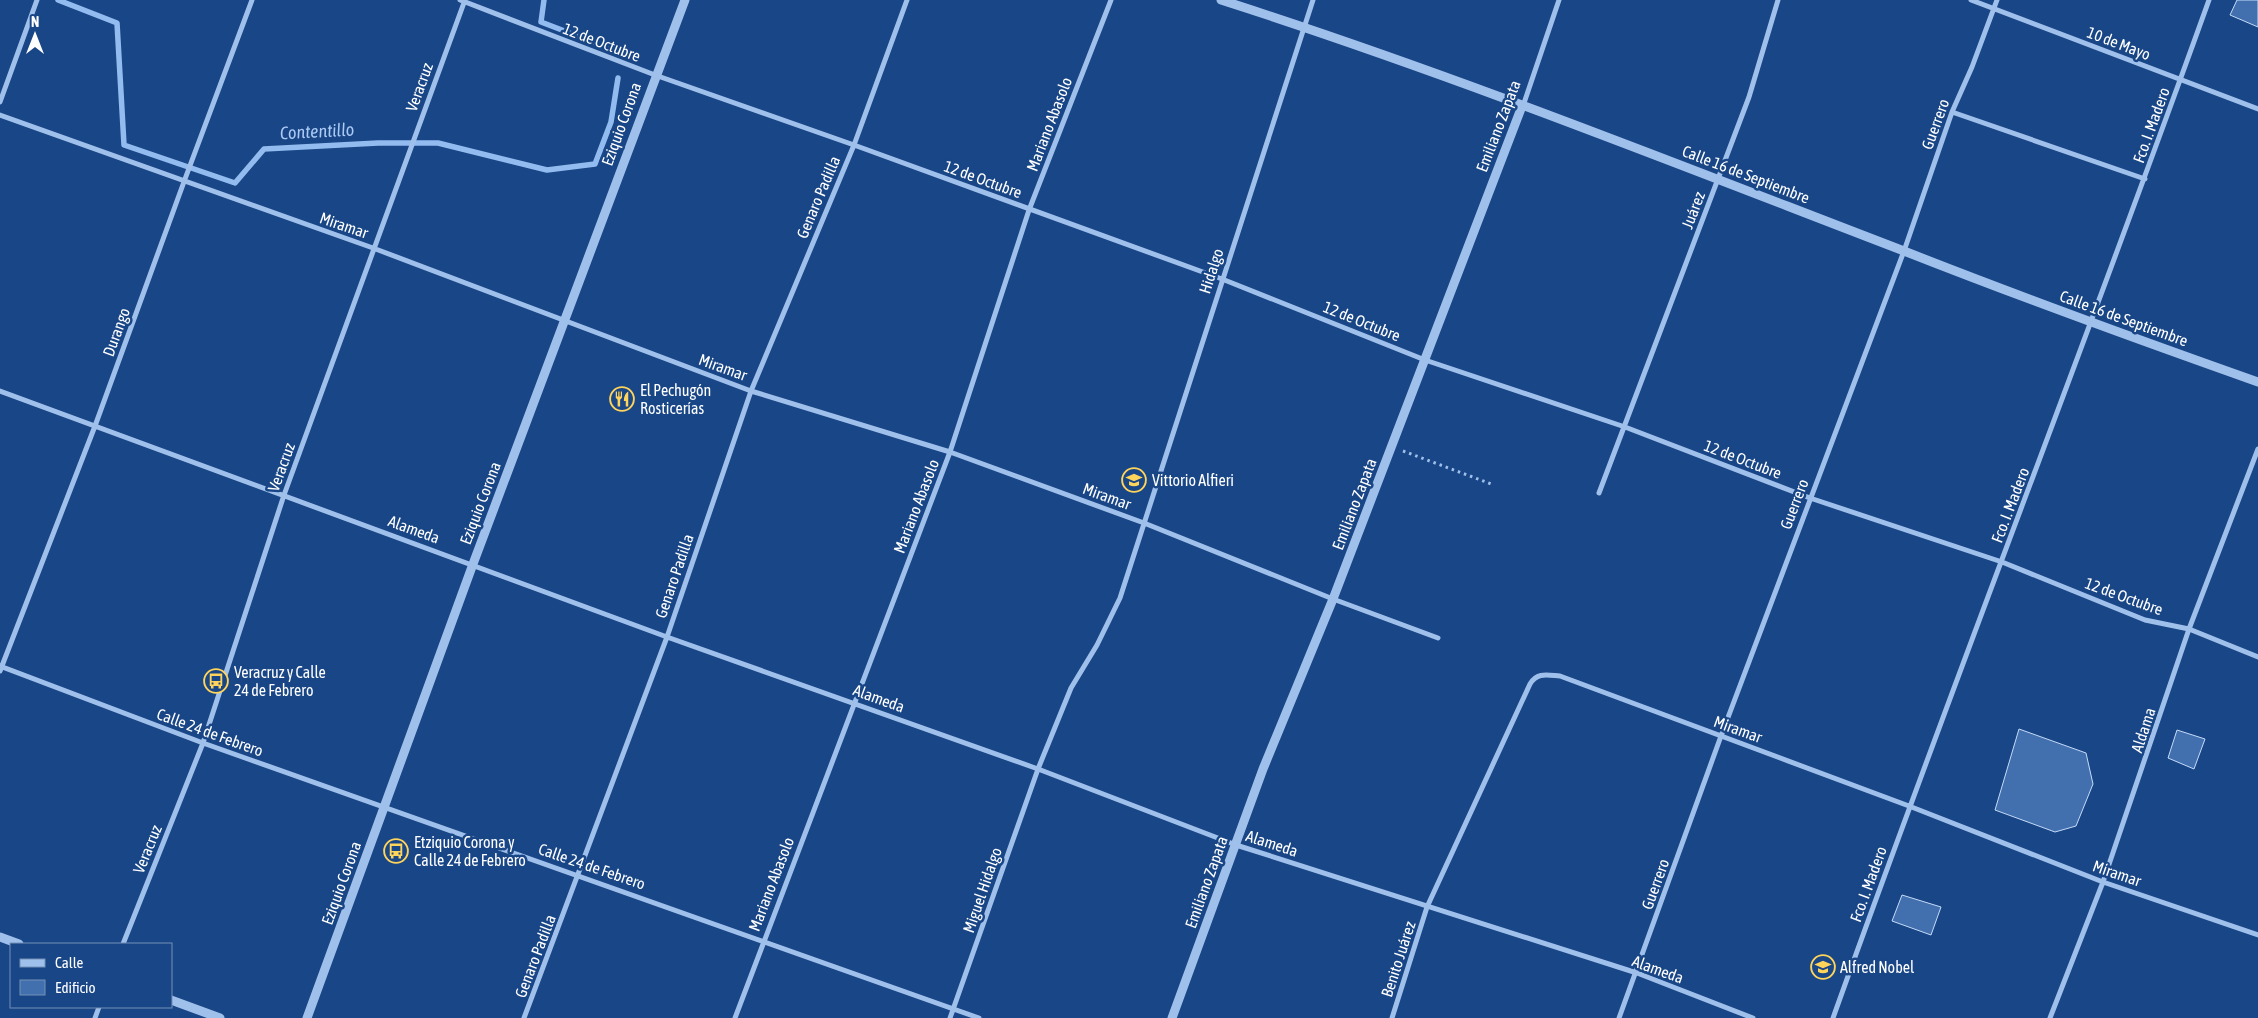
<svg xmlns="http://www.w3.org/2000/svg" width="2258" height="1018" viewBox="0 0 2258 1018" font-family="'Asap Condensed',sans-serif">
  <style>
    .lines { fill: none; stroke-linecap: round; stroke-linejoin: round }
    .stream { stroke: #92bbef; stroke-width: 5.5 }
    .building { fill: #4270af; stroke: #c5dbf9 }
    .path { stroke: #a0c0ec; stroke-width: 3; stroke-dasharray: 2.5 4; stroke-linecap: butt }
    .minor { stroke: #a0c0ec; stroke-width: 5 }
    .tertiary { stroke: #a0c0ec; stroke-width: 9 }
    .labels { text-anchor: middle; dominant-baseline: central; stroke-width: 5; stroke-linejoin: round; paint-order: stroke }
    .street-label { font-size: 16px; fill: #fff; stroke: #194686 }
    .poi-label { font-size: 16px; fill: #fff; stroke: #194686; text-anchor: start }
    .water-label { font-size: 18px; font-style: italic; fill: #abcaf4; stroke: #194686 }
  </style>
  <rect width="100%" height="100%" fill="#194686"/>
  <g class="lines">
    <path class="stream" d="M 58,0 L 117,23 L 124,145 L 235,183 L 264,149 L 378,143 L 438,143 L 547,170 L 595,164 L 611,122 L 618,78
      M 544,0 L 541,22 L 622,53"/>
  </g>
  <path class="building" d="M 2237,0 L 2258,0 L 2258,27 L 2230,15 Z
    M 2019,729 L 2086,753 L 2093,784 L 2076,826 L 2055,832 L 1995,810 Z
    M 2177,730 L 2205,739 L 2194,769 L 2168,758 Z
    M 1902,895 L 1941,907 L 1931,935 L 1892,921 Z"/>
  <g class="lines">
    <path class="path" d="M 1403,451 L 1494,485"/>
    <path class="minor" d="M 460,0 L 655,75 L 854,145 L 1222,279 L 1425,360 L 1625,427 L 1810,498 L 2002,562 L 2145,620 L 2189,629 L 2258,657
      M 1971,0 L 2258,109
      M 0,102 L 37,0
      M 1523,106 L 1559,0
      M 1952,112 L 2145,179
      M 0,115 L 373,248 L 751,391 L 950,452 L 1144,523 L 1333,599 L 1438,638
      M 0,391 L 667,637 L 1038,769 L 1236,845 L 1637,973 L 1753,1018
      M 1599,493 L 1749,97 L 1778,0
      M 0,666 L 203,743 L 979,1018
      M 0,671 L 95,426 L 185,179 L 252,0
      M 123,944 L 203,743 L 284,495 L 465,0
      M 95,1018 L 99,1007
      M 524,1018 L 667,637 L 751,391 L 854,145 L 907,0
      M 735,1018 L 950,452 L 1029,210 L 1111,0
      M 950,1018 L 1038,769 L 1071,688 L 1097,645 L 1120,598 L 1313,0
      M 1392,1018 L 1427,907 L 1530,684 C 1537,672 1547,675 1560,676 L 1909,806 L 2103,882 L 2258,935
      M 1619,1018 L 1721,736 L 1904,251 L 1952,112 L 1972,67 L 1997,0
      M 1833,1018 C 1955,677 2087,340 2209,0
      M 2050,1018 L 2103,882 L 2189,629 L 2258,449"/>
    <path class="tertiary" d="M 1221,0 C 1452,74 1677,164 1904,251 C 2021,297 2139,340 2258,382
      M 0,937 L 19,944
      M 171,1000 L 220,1018
      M 307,1018 L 473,564 L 685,0
      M 1172,1018 L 1263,769 L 1333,599 L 1522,106"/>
  </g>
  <defs>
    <g id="restaurant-ring" transform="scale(1.25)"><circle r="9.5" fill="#194686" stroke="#ffd45b" stroke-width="1.5"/><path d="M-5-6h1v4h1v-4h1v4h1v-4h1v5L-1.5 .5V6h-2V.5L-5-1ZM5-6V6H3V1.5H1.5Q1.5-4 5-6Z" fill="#ffd45b"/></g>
    <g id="school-ring" transform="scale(1.25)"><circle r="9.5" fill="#194686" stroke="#ffd45b" stroke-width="1.5"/><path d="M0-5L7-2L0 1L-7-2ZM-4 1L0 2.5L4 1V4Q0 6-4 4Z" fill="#ffd45b"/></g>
    <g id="bus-ring" transform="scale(1.25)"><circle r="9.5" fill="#194686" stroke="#ffd45b" stroke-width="1.5"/><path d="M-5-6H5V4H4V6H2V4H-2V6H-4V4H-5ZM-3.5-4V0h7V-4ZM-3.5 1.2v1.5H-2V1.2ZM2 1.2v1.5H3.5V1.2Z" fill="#ffd45b"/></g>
  </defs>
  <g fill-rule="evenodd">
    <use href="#restaurant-ring" x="622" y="399"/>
    <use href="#school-ring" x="1134" y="480"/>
    <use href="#bus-ring" x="216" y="681"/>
    <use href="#bus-ring" x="396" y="851"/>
    <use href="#school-ring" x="1823" y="967"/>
  </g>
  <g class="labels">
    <g class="street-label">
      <text transform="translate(602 42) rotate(21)">12 de Octubre</text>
      <text transform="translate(2119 43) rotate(21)">10 de Mayo</text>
      <text transform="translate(419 87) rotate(-70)">Veracruz</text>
      <text transform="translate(621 124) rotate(-70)">Eziquio Corona</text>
      <text transform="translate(1049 124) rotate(-69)">Mariano Abasolo</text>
      <text transform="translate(1935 124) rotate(-70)">Guerrero</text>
      <text transform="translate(2151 125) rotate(-70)">Fco. I. Madero</text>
      <text transform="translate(1498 126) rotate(-69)">Emiliano Zapata</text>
      <text transform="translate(1746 174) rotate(21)">Calle 16 de Septiembre</text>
      <text transform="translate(983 179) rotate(20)">12 de Octubre</text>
      <text transform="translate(818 197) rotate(-67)">Genaro Padilla</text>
      <text transform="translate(1693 210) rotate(-69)">Juárez</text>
      <text transform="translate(344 225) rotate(19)">Miramar</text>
      <text transform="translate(1211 271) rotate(-72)">Hidalgo</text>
      <text transform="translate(2124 318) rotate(20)">Calle 16 de Septiembre</text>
      <text transform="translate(1362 321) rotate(22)">12 de Octubre</text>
      <text transform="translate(116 332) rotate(-70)">Durango</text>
      <text transform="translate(723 367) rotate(20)">Miramar</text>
      <text transform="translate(1743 459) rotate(21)">12 de Octubre</text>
      <text transform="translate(281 467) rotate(-70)">Veracruz</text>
      <text transform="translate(1107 496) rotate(20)">Miramar</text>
      <text transform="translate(480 503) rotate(-69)">Eziquio Corona</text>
      <text transform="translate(1354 504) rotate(-69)">Emiliano Zapata</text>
      <text transform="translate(1794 504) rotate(-69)">Guerrero</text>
      <text transform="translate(2010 505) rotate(-69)">Fco. I. Madero</text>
      <text transform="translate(916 506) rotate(-69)">Mariano Abasolo</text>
      <text transform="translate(414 529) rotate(20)">Alameda</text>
      <text transform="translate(674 576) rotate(-71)">Genaro Padilla</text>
      <text transform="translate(2124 596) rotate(20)">12 de Octubre</text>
      <text transform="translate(879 698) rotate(20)">Alameda</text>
      <text transform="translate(1738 729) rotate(20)">Miramar</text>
      <text transform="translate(2143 730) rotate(-72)">Aldama</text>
      <text transform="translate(210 732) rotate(20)">Calle 24 de Febrero</text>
      <text transform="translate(1272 843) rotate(18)">Alameda</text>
      <text transform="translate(147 849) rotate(-68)">Veracruz</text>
      <text transform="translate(592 866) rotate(19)">Calle 24 de Febrero</text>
      <text transform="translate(2117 873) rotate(19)">Miramar</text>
      <text transform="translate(1206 882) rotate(-70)">Emiliano Zapata</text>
      <text transform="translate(341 883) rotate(-70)">Eziquio Corona</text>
      <text transform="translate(771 884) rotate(-69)">Mariano Abasolo</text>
      <text transform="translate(1655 884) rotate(-70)">Guerrero</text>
      <text transform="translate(1868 884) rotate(-70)">Fco. I. Madero</text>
      <text transform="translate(982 890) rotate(-71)">Miguel Hidalgo</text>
      <text transform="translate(535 956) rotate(-69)">Genaro Padilla</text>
      <text transform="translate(1398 959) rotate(-72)">Benito Juárez</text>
      <text transform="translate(1658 969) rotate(20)">Alameda</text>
    </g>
    <g class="poi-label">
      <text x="640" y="390">El Pechugón<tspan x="640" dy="18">Rosticerías</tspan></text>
      <text x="1152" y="480">Vittorio Alfieri</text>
      <text x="234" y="672">Veracruz y Calle<tspan x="234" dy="18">24 de Febrero</tspan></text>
      <text x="414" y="842">Etziquio Corona y<tspan x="414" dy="18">Calle 24 de Febrero</tspan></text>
      <text x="1840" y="967">Alfred Nobel</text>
    </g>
    <g class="water-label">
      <text transform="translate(317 131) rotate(-3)">Contentillo</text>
    </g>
  </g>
  <rect x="10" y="943" width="162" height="65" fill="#194686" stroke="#7590b6"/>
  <rect x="20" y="959" width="25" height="8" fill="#a0c0ec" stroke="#7590b6"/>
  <text x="55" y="968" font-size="15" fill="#ffffff">Calle</text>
  <rect x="20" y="980" width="25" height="15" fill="#4270af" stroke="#7590b6"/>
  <text x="55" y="993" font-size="15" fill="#ffffff">Edificio</text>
  <g transform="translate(35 35)" stroke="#194686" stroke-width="4" paint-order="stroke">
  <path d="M0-4L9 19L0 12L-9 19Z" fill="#ffffff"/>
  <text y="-8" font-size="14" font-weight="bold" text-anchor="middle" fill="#ffffff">N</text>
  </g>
</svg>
